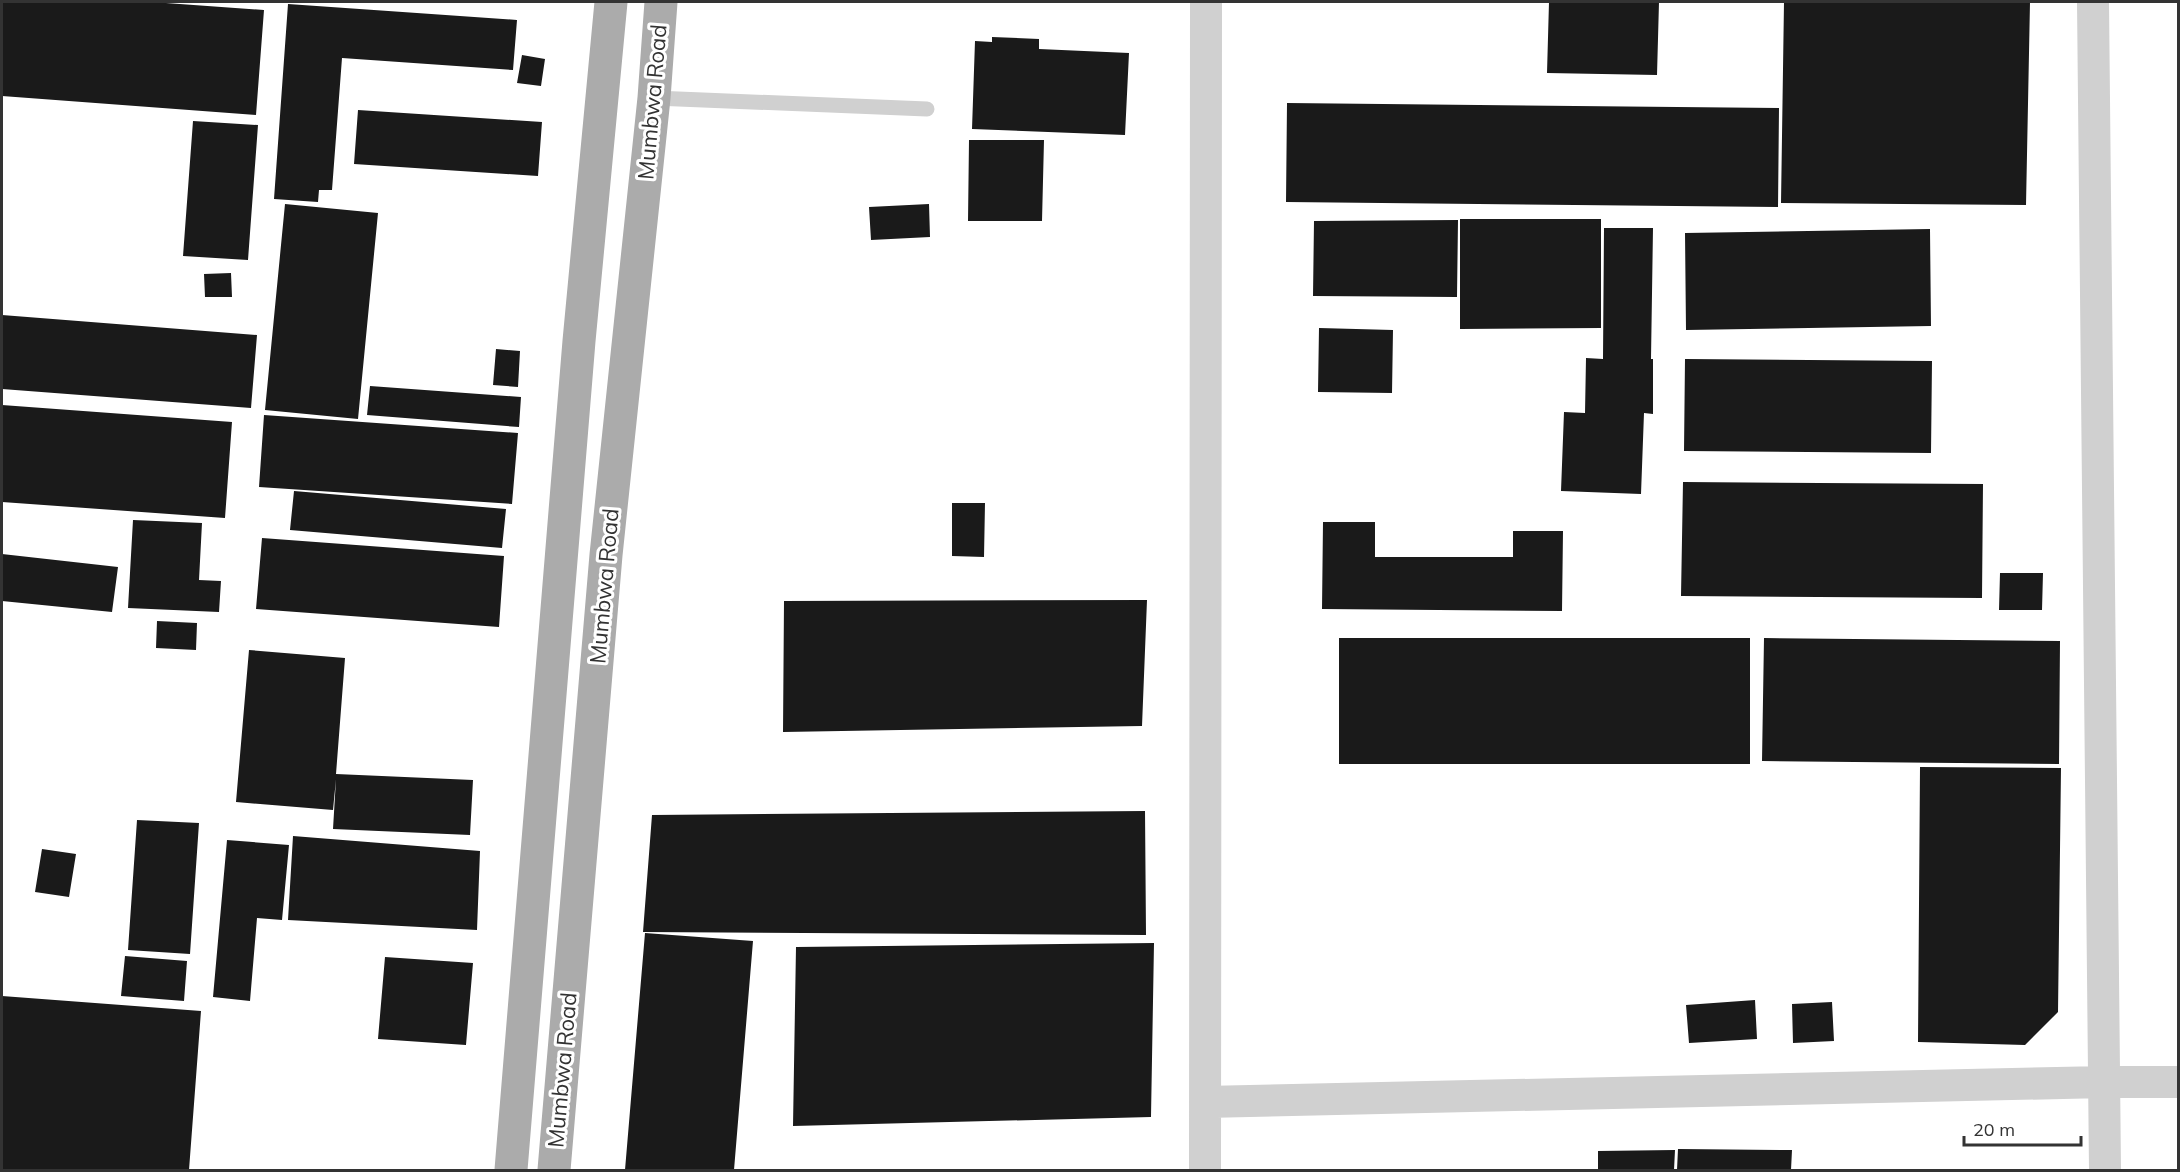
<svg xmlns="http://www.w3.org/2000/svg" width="2180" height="1172" viewBox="0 0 2180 1172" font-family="Mulish,sans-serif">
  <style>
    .building { fill: #1a1a1a }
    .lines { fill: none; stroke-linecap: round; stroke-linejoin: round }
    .lane { stroke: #d0d0d0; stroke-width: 15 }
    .street { stroke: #d0d0d0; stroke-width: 32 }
    .primary { stroke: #ababab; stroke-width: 33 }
    .labels { text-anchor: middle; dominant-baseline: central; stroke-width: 6; stroke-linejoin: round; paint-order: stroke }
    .street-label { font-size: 22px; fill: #333; stroke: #fff }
  </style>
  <rect width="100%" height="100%" fill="#fff"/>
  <path class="building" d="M 2,2 L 152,2 L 264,10 L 256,115 L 2,96 Z
    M 1549,2 L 1659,2 L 1657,75 L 1547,73 Z
    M 1784,2 L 2030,2 L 2026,205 L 1781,203 Z
    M 288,4 L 517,20 L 513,70 L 342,58 L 332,190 L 319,190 L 318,202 L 274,199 Z
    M 992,37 L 1039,39 L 1039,49 L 1129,53 L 1125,135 L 972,129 L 975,41 L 992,42 Z
    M 522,55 L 545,59 L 541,86 L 517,83 Z
    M 1287,103 L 1779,108 L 1778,207 L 1286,202 Z
    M 358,110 L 542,122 L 538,176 L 354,164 Z
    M 193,121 L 258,125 L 248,260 L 183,256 Z
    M 969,140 L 1044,140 L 1042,221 L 968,221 Z
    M 285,204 L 378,213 L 358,419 L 265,410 Z
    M 929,204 L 930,237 L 871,240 L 869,207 Z
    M 1460,219 L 1601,219 L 1601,328 L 1460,329 Z
    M 1458,220 L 1457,297 L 1313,296 L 1314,221 Z
    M 1604,228 L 1653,228 L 1651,359 L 1653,359 L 1653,414 L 1644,413 L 1641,494 L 1561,491 L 1564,412 L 1585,413 L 1586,358 L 1603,359 Z
    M 1930,229 L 1931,326 L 1686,330 L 1685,233 Z
    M 231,273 L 232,297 L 205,297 L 204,274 Z
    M 2,315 L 257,335 L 251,408 L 2,389 Z
    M 1319,328 L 1393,330 L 1392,393 L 1318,392 Z
    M 496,349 L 520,351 L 518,387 L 493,385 Z
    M 1685,359 L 1932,361 L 1931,453 L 1684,451 Z
    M 370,386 L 521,397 L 519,427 L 367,415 Z
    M 2,405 L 232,422 L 225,518 L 2,502 Z
    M 264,415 L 518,433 L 512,504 L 259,487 Z
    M 1683,482 L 1983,484 L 1982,598 L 1681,596 Z
    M 294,491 L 506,509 L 502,548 L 290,530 Z
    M 952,503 L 985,503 L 984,557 L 952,556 Z
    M 133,520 L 202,523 L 199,580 L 221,581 L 219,612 L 128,608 Z
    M 1323,522 L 1375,522 L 1375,557 L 1513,557 L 1513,531 L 1563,531 L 1562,611 L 1322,609 Z
    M 262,538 L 504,556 L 499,627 L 256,609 Z
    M 2,554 L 118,567 L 112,612 L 2,601 Z
    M 2000,573 L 2043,573 L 2042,610 L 1999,610 Z
    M 1147,600 L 1142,726 L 783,732 L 784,601 Z
    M 157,621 L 197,623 L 196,650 L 156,648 Z
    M 1339,638 L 1750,638 L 1750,764 L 1339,764 Z
    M 1764,638 L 2060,641 L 2059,764 L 1762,761 Z
    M 249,650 L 345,658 L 336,774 L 473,780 L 470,835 L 333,829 L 336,779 L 333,810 L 236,802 Z
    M 1920,767 L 2061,768 L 2058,1012 L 2025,1045 L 1918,1042 Z
    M 1145,811 L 1146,935 L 643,932 L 652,815 Z
    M 137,820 L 199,823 L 190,954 L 128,950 Z
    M 293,836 L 480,851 L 477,930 L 288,920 Z
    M 227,840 L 289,845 L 282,920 L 257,918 L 250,1001 L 213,997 Z
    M 42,849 L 76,854 L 69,897 L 35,892 Z
    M 645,933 L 753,941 L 734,1170 L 625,1170 Z
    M 1154,943 L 1151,1117 L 793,1126 L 796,947 Z
    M 125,956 L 187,961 L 184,1001 L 121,996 Z
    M 385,957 L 473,963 L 466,1045 L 378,1039 Z
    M 2,996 L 201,1011 L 189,1170 L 2,1170 Z
    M 1755,1000 L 1757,1039 L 1689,1043 L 1686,1005 Z
    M 1832,1002 L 1834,1041 L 1793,1043 L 1792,1004 Z
    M 1678,1149 L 1792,1150 L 1791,1170 L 1677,1170 Z
    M 1675,1150 L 1674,1170 L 1598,1170 L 1598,1151 Z"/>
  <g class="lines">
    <path class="lane" d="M 654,98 L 927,109"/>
    <path class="street" d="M 2093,2 L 2105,1170
      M 1205,1102 L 2105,1082 L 2178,1082
      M 1205,1170 L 1206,2"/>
    <path class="primary" d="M 511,1170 L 579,341 L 611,2
      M 554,1170 L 606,555 L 654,98 L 661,2"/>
  </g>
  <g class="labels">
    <g class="street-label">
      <text transform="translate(652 102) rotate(-85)">Mumbwa Road</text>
      <text transform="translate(604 586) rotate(-85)">Mumbwa Road</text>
      <text transform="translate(562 1070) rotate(-85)">Mumbwa Road</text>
    </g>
  </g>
  <rect width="2180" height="1172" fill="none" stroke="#333333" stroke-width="6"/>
  <path d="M1964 1136v9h117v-9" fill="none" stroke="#333333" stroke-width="3"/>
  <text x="1973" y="1136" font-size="18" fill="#333333" stroke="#ffffff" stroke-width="4.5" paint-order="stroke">20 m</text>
</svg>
